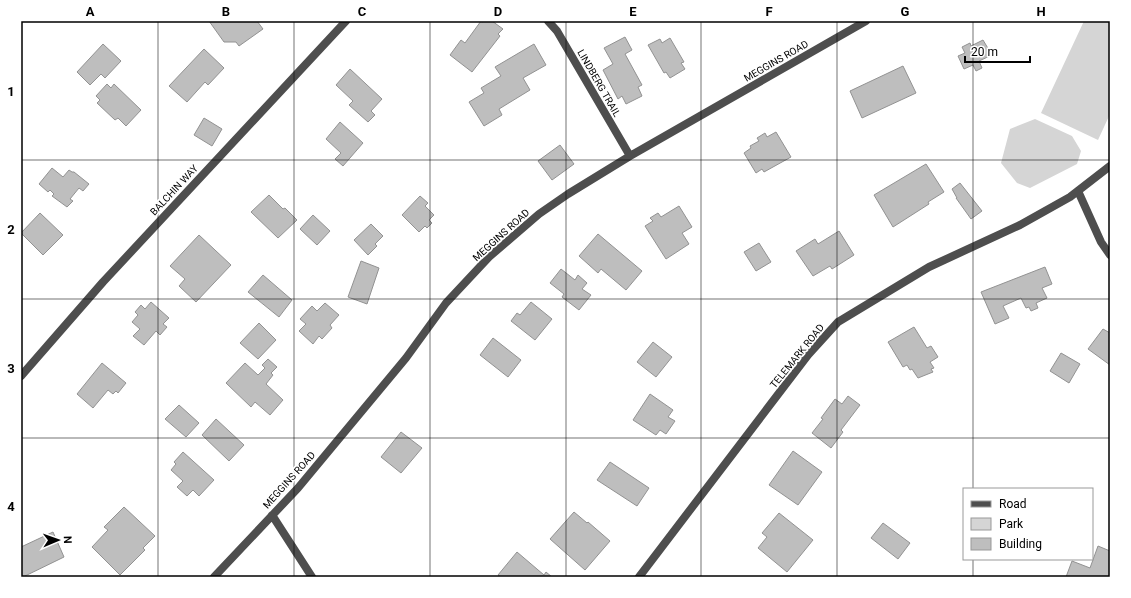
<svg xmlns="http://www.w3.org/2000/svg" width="1131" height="598" viewBox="0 0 1131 598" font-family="Roboto,sans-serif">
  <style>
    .green { fill: #d5d5d5 }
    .building { fill: #bebebe; stroke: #929292 }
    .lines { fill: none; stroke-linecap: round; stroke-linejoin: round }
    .minor { stroke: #4e4e4e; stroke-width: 8 }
    .grid { fill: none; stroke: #000; stroke-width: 1; stroke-opacity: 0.55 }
    .labels { text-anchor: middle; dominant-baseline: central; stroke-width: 3.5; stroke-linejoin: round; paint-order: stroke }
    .street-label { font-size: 10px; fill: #000; stroke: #fff }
    .neatline { fill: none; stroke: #000; stroke-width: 1.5 }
    .grid-label { font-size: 13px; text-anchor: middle; font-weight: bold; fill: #000 }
  </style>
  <rect width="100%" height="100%" fill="#fff"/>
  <path class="green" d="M 1084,21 L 1110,21 L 1110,114 L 1098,140 L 1041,113 Z
    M 1035,119 L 1072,136 L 1081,151 L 1077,164 L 1030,188 L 1017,183 L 1001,163 L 1010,129 Z"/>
  <path class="building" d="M 209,21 L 257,21 L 263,29 L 239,46 L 236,42 L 224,42 Z
    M 481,21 L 482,22 L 484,21 L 492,21 L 503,29 L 498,34 L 500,36 L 472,72 L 450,55 L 461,40 L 465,43 Z
    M 625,37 L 632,50 L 625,54 L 642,85 L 638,87 L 642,96 L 626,104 L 622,96 L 618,99 L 603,70 L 613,64 L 604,48 Z
    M 670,38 L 684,62 L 681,63 L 685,69 L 670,78 L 666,72 L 664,73 L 648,45 L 660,39 L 662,43 Z
    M 983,40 L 992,55 L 979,61 L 982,68 L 976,71 L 973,65 L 964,69 L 958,56 L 965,53 L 962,47 L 970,43 L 971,46 Z
    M 103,44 L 121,61 L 105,78 L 101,74 L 90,85 L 77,72 Z
    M 534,44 L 546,65 L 523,78 L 530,90 L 499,109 L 502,115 L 484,126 L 469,102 L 484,93 L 481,88 L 501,76 L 495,67 Z
    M 204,49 L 224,68 L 208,85 L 205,82 L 187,102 L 169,86 Z
    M 903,66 L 916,93 L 862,118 L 850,91 Z
    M 350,69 L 382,99 L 371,111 L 375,115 L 368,122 L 349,105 L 353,101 L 336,85 Z
    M 107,84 L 111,88 L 114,84 L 141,110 L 126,126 L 118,118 L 115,120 L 97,103 L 100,100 L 96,96 Z
    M 204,118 L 222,129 L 212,146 L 194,135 Z
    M 340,122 L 363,143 L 343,166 L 335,159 L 341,153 L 326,139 Z
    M 776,132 L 791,157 L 764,172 L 762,169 L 756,173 L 744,153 L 751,148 L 750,146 L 759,141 L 757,138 L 765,133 L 767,137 Z
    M 560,145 L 574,164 L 552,180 L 538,161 Z
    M 926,164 L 944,192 L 928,202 L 929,204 L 893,227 L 874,195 Z
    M 52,168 L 63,177 L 69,170 L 72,172 L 74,172 L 89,184 L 83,191 L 79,188 L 70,199 L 73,201 L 67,207 L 52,196 L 54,194 L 50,190 L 48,192 L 39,184 Z
    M 960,183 L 982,211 L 971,219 L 956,198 L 957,198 L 952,189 Z
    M 269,195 L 283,209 L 285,208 L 297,220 L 278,238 L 251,212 Z
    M 420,196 L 428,203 L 425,206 L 434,215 L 429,220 L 432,223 L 427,228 L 425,226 L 419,232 L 402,215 Z
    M 679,206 L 692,227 L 682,233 L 689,244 L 666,259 L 645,226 L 653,221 L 650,218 L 658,213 L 661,217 Z
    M 40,213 L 63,235 L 43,255 L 21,233 Z
    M 313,215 L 330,231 L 317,245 L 300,229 Z
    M 371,224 L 383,236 L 375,244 L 377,246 L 368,255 L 354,240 Z
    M 839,231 L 854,255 L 832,269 L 830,266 L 813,276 L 796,251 L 815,239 L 818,244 Z
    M 598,234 L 642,271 L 626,290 L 601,269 L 598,273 L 579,256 Z
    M 199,235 L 231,265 L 196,302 L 179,286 L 185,279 L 170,266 Z
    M 759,243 L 771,262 L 756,271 L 744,252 Z
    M 361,261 L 379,268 L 367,304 L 348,297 Z
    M 1045,267 L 1052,284 L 1042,288 L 1047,298 L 1036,303 L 1038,308 L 1031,311 L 1029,307 L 1026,308 L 1021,298 L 1003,306 L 1009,318 L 995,324 L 981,292 Z
    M 561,269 L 575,280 L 578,275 L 587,283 L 582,289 L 591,295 L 579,310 L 562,297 L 564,294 L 550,283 Z
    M 263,275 L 292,300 L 279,317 L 248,292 Z
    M 151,302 L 169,318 L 163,324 L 167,327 L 160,335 L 156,331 L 144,345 L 133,336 L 140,329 L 132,322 L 138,315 L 135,312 L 141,305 L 145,309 Z
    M 531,302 L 552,319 L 535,340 L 511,321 L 517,313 L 520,315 Z
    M 325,303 L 339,315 L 330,325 L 332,328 L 322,339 L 319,336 L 313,344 L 299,331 L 306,324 L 300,319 L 312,306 L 317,311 Z
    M 259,323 L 276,340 L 258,359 L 240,343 Z
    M 914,327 L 927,348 L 931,346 L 938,357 L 930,362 L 934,368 L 931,369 L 933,372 L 918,378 L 912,369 L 910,370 L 907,365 L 903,367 L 888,342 Z
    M 1103,329 L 1110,333 L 1110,365 L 1088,349 Z
    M 493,338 L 521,360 L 508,377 L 480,355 Z
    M 653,342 L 672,357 L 656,377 L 637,362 Z
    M 1061,353 L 1080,364 L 1069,383 L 1050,371 Z
    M 268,359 L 277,367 L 271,373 L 273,375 L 266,384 L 283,400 L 270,415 L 255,402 L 251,407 L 226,383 L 245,363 L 258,375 L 265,368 L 262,365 Z
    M 102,363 L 126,383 L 118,393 L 116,391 L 113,394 L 108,390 L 93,408 L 77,394 Z
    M 650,394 L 673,410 L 668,417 L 675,421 L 666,434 L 660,430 L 656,435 L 633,420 Z
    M 848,396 L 860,405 L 841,430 L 843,432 L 831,448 L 812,433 L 823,419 L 821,418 L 835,399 L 842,404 Z
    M 179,405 L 199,423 L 186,437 L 165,419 Z
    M 216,419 L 244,445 L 229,461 L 202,435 Z
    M 401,432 L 422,448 L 401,473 L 381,457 Z
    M 793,451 L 822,472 L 798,505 L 769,485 Z
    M 183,452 L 214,480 L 199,496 L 193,490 L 187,496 L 177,487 L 183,481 L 171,470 L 176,464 L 174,462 Z
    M 610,462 L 649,488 L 637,506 L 597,480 Z
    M 124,507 L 155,536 L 143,548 L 145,550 L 120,575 L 92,547 L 108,530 L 104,527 Z
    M 574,512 L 587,523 L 588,522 L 610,541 L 585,570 L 550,539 Z
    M 779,513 L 813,540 L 787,572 L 758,548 L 767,537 L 762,533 Z
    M 883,523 L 910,543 L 898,559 L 871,538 Z
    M 53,532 L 64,557 L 25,576 L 26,577 L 21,577 L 21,547 Z
    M 1098,546 L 1110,551 L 1110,577 L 1066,577 L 1072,561 L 1090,568 Z
    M 517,552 L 544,575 L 546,572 L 552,577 L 501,577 L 498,575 Z"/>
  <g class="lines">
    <path class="minor" d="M 548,21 L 557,31 L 630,156
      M 1078,191 L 1101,242 L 1110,255
      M 21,376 L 103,282 L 346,21
      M 272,515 L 312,577
      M 214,577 L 298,488 L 406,358 L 446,303 L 489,257 L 539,214 L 568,194 L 630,156 L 866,21
      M 639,577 L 808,355 L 838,322 L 929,267 L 1020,225 L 1070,197 L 1110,166"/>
  </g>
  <path class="grid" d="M 158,21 L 158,577M 294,21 L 294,577M 430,21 L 430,577M 566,21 L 566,577M 701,21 L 701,577M 837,21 L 837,577M 973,21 L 973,489M 21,160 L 1110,160M 21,299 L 1110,299M 21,438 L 1110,438M 973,559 L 973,577"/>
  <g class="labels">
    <g class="street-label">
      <text transform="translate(776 61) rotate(-30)">MEGGINS ROAD</text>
      <text transform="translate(599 83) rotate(60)">LINDBERG TRAIL</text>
      <text transform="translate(174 190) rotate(-47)">BALCHIN WAY</text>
      <text transform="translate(501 235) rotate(-42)">MEGGINS ROAD</text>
      <text transform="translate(797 356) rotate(-51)">TELEMARK ROAD</text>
      <text transform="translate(289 480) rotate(-48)">MEGGINS ROAD</text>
    </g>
  </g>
  <rect width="1131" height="598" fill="none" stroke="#ffffff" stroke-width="44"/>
  <rect x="963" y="488" width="130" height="72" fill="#ffffff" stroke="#999999"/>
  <rect x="971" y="501" width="20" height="6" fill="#4e4e4e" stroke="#999999"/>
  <text x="999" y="508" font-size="12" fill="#000000">Road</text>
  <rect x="971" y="518" width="20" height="12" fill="#d5d5d5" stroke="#999999"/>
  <text x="999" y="528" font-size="12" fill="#000000">Park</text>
  <rect x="971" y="538" width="20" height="12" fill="#bebebe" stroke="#999999"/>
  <text x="999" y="548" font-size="12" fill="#000000">Building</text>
  <g transform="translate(58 540) rotate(88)" stroke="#ffffff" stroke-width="3" paint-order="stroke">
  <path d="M0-3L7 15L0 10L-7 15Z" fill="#000000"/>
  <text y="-6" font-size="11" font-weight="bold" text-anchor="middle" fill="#000000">N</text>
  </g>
  <path d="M965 56v6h65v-6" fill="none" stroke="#000000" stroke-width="2"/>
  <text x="971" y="56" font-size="12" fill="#000000" stroke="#ffffff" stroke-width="3" paint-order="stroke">20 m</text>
  <rect x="22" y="22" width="1087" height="554" class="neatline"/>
  <g class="grid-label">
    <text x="90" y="16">A</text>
    <text x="226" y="16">B</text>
    <text x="362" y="16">C</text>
    <text x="498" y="16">D</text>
    <text x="633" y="16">E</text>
    <text x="769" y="16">F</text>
    <text x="905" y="16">G</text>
    <text x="1041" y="16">H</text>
    <text x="11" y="96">1</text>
    <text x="11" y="234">2</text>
    <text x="11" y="373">3</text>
    <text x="11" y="511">4</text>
  </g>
</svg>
